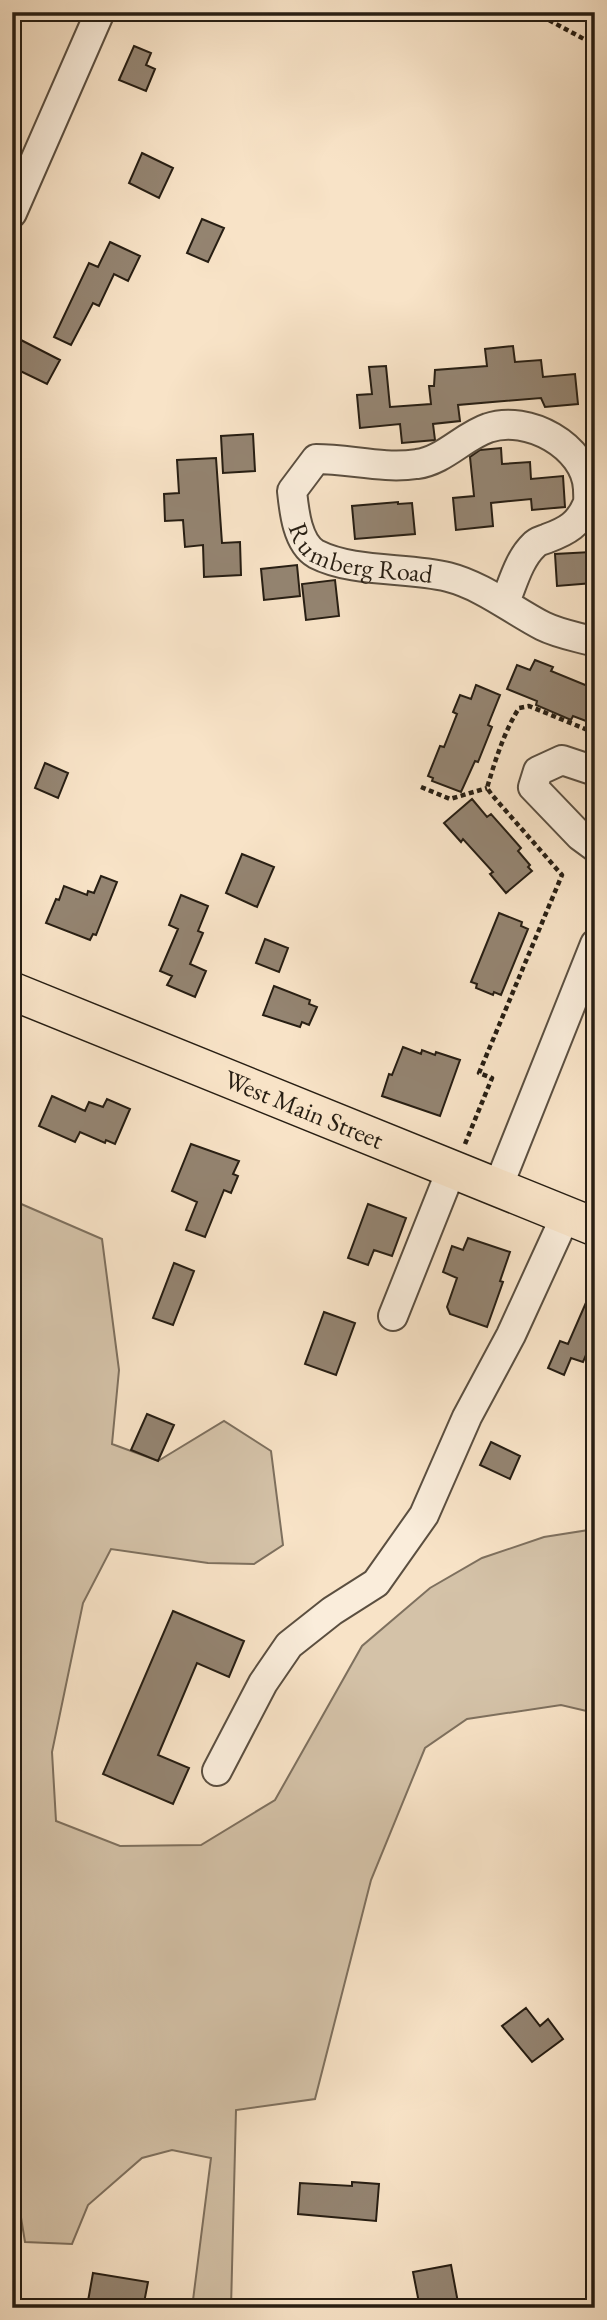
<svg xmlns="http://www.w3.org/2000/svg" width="607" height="2320" viewBox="0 0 607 2320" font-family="'EB Garamond',serif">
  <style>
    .green { fill: #d4c2a8; stroke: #7e705e; stroke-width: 2 }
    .building { fill: #948471; stroke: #271e13; stroke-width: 2 }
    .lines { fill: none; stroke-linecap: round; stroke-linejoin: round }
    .minor-casing { stroke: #5b4f40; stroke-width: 32 }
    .major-casing { stroke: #271e13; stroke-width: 40 }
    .path { stroke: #271e13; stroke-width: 4.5; stroke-dasharray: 5 3.5; stroke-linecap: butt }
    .minor { stroke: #faeddb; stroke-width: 28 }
    .major { stroke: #f8e3c7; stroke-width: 37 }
    .labels { text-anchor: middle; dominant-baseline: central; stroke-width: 7; stroke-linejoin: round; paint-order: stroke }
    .street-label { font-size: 26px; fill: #271e13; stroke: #faeddb }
  </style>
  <rect width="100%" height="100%" fill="#f8e3c7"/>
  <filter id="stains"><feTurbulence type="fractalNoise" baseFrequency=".00286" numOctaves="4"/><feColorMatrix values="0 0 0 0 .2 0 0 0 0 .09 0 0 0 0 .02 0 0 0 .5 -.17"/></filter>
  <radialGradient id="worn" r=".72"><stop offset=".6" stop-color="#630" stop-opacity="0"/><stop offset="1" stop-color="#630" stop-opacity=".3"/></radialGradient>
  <path class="green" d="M 12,1200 L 102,1239 L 119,1370 L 112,1444 L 158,1461 L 224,1421 L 271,1451 L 283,1545 L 254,1564 L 208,1563 L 111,1549 L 83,1603 L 52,1752 L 56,1821 L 120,1846 L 201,1845 L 275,1800 L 362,1646 L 430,1588 L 482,1558 L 544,1537 L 595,1529 L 595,1713 L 561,1705 L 467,1719 L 425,1748 L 371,1880 L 315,2099 L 236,2110 L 231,2308 L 192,2308 L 211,2158 L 172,2150 L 142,2158 L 88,2205 L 72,2244 L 25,2242 L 12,2163 Z"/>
  <path class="building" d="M 134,46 L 151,53 L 146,65 L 155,69 L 146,91 L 119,80 Z
    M 142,153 L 173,168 L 159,198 L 129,183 Z
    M 202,219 L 224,228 L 208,262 L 187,253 Z
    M 110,242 L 140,256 L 128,281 L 114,274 L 99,306 L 93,303 L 71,345 L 54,337 L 89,263 L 98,267 Z
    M 19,339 L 60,360 L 47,384 L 12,367 L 12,353 Z
    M 513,346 L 515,362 L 541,360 L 543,377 L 575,374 L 578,404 L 545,407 L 541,398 L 458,405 L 460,421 L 433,424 L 435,440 L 402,443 L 400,424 L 360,428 L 357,395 L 372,394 L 369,367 L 386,366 L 390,407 L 431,404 L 429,386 L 434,386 L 435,370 L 487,366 L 485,349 Z
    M 253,434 L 255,471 L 223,473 L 221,436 Z
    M 501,448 L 502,464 L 530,462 L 531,479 L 563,476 L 565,507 L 532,510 L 531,499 L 491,503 L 493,526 L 456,530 L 453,498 L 474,496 L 470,457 L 480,450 Z
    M 216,458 L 222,543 L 240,542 L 241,575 L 204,577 L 203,545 L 185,547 L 183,520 L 165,521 L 164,494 L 179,493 L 177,460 Z
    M 398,502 L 398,504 L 412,503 L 415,534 L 355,539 L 352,506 Z
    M 591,552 L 593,583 L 557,586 L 555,554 Z
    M 297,565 L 300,596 L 264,600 L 261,569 Z
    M 335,580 L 339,616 L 306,620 L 302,584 Z
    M 535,660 L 553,667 L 551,671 L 595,689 L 595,721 L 588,718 L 586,721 L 573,716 L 571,720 L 536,705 L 537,701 L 507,689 L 517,665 L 530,670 Z
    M 476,685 L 500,695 L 488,725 L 492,727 L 478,762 L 475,761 L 461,792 L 432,781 L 433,778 L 428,776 L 440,746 L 444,747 L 457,714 L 453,712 L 460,695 L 471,699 Z
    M 45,763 L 68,773 L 58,798 L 35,788 Z
    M 472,799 L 487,817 L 491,814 L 521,848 L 518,851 L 530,865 L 528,867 L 532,871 L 506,893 L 490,874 L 493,872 L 463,839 L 461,842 L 444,823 Z
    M 242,854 L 274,867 L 257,907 L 226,893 Z
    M 101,876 L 117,882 L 96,935 L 93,934 L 90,940 L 46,923 L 56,899 L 59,900 L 64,886 L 87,895 L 88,891 L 94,893 Z
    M 181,895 L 208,906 L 198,931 L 203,933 L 190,964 L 206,971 L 195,997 L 167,985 L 172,976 L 160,971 L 178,929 L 169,925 Z
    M 499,913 L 522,922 L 521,926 L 528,929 L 501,995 L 494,992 L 493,995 L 476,988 L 477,984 L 471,982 Z
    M 265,939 L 288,948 L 279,972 L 256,963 Z
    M 274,986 L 310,1000 L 309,1004 L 317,1007 L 309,1025 L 302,1022 L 300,1027 L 263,1015 Z
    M 403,1047 L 421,1054 L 422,1050 L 435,1055 L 436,1052 L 460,1060 L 440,1116 L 382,1096 L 389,1074 L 392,1075 Z
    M 52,1096 L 85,1111 L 89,1102 L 103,1107 L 107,1099 L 130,1109 L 115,1144 L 106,1140 L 105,1143 L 80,1132 L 75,1142 L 39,1126 Z
    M 191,1144 L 239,1161 L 233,1174 L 238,1176 L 231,1193 L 224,1190 L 205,1237 L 186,1230 L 197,1202 L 172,1191 Z
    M 368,1204 L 406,1218 L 392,1256 L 374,1250 L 368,1265 L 348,1258 Z
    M 468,1238 L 510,1252 L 500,1281 L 503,1282 L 487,1327 L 450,1314 L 447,1307 L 457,1278 L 443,1272 L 452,1246 L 463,1250 Z
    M 174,1263 L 194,1271 L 173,1325 L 153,1318 Z
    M 595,1282 L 595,1334 L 583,1362 L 571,1358 L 564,1375 L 548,1368 L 560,1341 L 568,1344 Z
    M 324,1312 L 355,1323 L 336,1375 L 305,1364 Z
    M 147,1414 L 174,1425 L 158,1461 L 131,1450 Z
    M 491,1442 L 520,1456 L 510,1479 L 480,1465 Z
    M 173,1611 L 244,1641 L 229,1677 L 197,1663 L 158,1755 L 189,1768 L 173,1804 L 103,1774 Z
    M 526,2008 L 540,2026 L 548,2019 L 563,2039 L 532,2062 L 502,2026 Z
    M 352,2182 L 379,2184 L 376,2221 L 298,2214 L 300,2183 L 352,2186 Z
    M 451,2265 L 459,2308 L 420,2308 L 413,2272 Z
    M 93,2273 L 148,2282 L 143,2308 L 88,2301 Z"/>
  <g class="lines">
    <g class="minor-casing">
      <g id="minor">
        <path d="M 12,213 L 100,12"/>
        <path id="s1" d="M 505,602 C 513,583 519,559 534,545 C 537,541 544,540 548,538 C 567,531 579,524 587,505 C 589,500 588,495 588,489 C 586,446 527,414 488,428 C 464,436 443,461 417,464 C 382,469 350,459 316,459 L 292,491 C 294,510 297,543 316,554 C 353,573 407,567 448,577 C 483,586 512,610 543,626 C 559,634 578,637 595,642"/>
        <path d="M 595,771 L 562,760 L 538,771 L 533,787 L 580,836 L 595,847"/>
        <path d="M 498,1187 L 595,944"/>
        <path d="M 393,1316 L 452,1168"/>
        <path d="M 217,1771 L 263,1683 L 289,1645 L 332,1611 L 376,1583 L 424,1515 L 467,1417 L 511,1335 L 566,1215"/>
      </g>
    </g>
    <g class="major-casing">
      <g id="major">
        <path id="s2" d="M 12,991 L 595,1227"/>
      </g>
    </g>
    <path class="path" d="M 534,12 L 595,45
      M 421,787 L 450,799 L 487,788
      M 465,1144 L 492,1078 L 479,1073 L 562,875 L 492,795 L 487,788 C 495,761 504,732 519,708 L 529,706 L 595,733"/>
    <use href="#minor" class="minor"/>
    <use href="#major" class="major"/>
  </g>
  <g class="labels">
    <g class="street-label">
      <text stroke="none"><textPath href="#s1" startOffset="614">Rumberg Road</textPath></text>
      <text stroke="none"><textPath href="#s2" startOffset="315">West Main Street</textPath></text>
    </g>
  </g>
  <rect width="607" height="2320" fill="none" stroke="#f8e3c7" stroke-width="42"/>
  <rect x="14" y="14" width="579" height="2292" fill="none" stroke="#271e13" stroke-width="3.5"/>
  <rect x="21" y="21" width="565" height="2278" fill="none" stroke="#271e13" stroke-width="2"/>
  <rect width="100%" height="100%" filter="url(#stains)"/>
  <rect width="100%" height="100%" fill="url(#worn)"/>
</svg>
